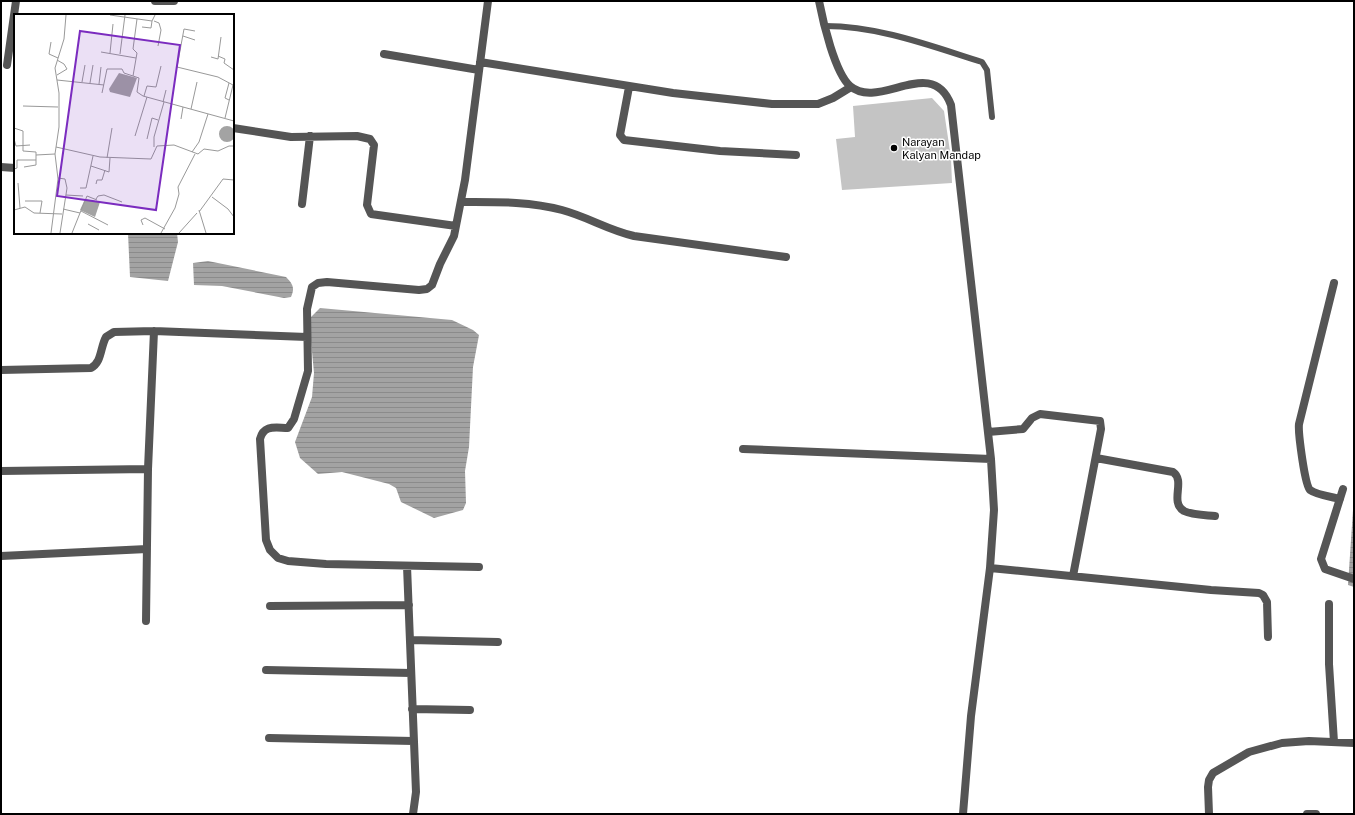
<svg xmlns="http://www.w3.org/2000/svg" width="1355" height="815" viewBox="0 0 1355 815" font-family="'Public Sans',sans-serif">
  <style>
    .water { fill: url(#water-rules) }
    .building { fill: #c4c4c4 }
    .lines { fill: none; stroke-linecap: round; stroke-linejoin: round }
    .service { stroke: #555; stroke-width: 6 }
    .minor { stroke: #555; stroke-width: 8 }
    .poi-dot { fill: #000; stroke: #fff; stroke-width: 1.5 }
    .labels { text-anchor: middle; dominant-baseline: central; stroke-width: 3; stroke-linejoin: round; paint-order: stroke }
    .poi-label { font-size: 11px; fill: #000; stroke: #fff; text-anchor: start }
    .inset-road { fill: none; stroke: #999; stroke-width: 1 }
    .view { fill: #7b2cbf; fill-opacity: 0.15; stroke: #7b2cbf; stroke-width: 2 }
    .inset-edge { fill: none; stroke: #000; stroke-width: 2 }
  </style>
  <defs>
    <pattern id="water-rules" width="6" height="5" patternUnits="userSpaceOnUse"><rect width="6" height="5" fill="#a3a3a3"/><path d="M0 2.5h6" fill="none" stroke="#8b8b8b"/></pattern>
  </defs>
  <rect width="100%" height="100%" fill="#fff"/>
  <path class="water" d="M 128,233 L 177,233 L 178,242 L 168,281 L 130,277 Z
    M 208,261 L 286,277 C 293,284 295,288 291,297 L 284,298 L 222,286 L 194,285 L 193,263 Z
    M 320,308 L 452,320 L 473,330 L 479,335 L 473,367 L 469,447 L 465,471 L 466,503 L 463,510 L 434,518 L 401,502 L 396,488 L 389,484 L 342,472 L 318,474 L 300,458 L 295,442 L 312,397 L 314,373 L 309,319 Z
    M 1354,495 L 1354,587 L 1348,585 Z"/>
  <path class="building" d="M 932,98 L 944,111 L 951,158 L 952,183 L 842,190 L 836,139 L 855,137 L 853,106 Z"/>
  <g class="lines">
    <path class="service" d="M 825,26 C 879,26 931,46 982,62 L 987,70 L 992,117"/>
    <path class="minor" d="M 155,1 L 174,1
      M 819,1 C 823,22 835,73 850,86 C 879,111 932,54 951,105 L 991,459 L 994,510 L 990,568 L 971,716 L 963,814
      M 384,54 L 479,70
      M 480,62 L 673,93 L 772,104 L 818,104 L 833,98 L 851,87
      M 7,65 L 16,1
      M 629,87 L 620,135 L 624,140 L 720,151 L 796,155
      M 233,128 L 291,137 L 357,136 L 370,139 L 374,145 L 367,205 L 371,214 L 456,226
      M 1,167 L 15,168
      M 461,202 C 494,202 529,201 562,210 C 588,217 608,230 634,236 L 786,257
      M 302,204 L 310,136
      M 1334,283 L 1299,424 C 1298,432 1305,487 1310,490 C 1317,495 1332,497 1340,499
      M 1,370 L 91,368 C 102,362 100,348 106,337 L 114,332 L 154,331 L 307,337
      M 988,432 L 1023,429 L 1032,418 L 1040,414 L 1100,421 L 1101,429 L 1073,576
      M 743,449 L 991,459
      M 1096,458 L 1173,472 C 1186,481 1169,502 1184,511 C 1192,515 1206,515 1215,516
      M 1,471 L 148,469
      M 1343,489 L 1321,559 L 1325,569 L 1354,579
      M 1,556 L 147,549
      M 407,566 L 416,792 L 413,814
      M 479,567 L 326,564 L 288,561 L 278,558 L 270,550 L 266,540 L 260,439 C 264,424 276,428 288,428 L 294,419 L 308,371 L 307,309 L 312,287 L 318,283 L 327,282 L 419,290 L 427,289 L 432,285 L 440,264 L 454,236 L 465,180 L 488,1
      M 990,568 L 1211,590 L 1259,593 L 1263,595 L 1267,602 L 1268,637
      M 1329,604 L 1329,664 L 1334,742
      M 270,606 L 409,605
      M 146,621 L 148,469 L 154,331
      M 410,640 L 498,642
      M 266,670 L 411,673
      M 412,709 L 470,710
      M 269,738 L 413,741
      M 1209,814 L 1208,787 L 1209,780 L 1213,773 L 1249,752 L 1282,743 L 1309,741 L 1354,743
      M 1307,814 L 1316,814"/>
  </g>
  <circle class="poi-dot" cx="894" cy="148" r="4"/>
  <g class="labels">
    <g class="poi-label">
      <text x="902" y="142">Narayan<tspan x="902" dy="13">Kalyan Mandap</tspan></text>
    </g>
  </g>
  <g transform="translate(14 14)">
    <rect width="220" height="220" fill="#fff"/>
    <path d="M 105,59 L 123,64 L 116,83 L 96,78 L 95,75 ZM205 120a8 8 0 1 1 16 0a8 8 0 1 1-16 0ZM 71,185 L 86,188 L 81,203 L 66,196 Z" fill="#a3a3a3"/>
    <path class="inset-road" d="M 96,1 L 138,7 L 141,1M 140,7 L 145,9 L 147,16 L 144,32M 128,13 L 137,14 L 138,7M 181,17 L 170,15 L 163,53 L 204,63 L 219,71 L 211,104M 169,22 L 181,26M 37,28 L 35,40 L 44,44M 87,38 L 122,44M 96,39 L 99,10M 106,40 L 111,1M 204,42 L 211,45 L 210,49 L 220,56M 197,43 L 204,45 L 207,23M 43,61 L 53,55 L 50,50 L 43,46M 119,62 L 123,39 L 119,35 L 123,5M 43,66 L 90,71M 68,68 L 71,51M 76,69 L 79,51M 215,69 L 211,84 L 215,86M 85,70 L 87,53M 88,79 L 93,55 L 108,55 L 110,59 L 125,64 L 123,78 L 129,82 L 220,107M 130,82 L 133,72 L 142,73 L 147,52M 149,88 L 152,76M 9,92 L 44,93M 177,95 L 183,68M 167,105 L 169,93M 0,114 L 9,117 L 9,137 L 22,138 L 22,151 L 10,153M 121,122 L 133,83M 0,125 L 2,132 L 16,131M 133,125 L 138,104 L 144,106M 42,133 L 86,143 L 137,145 L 143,132 L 160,131 L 184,140 L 190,135 L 204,137 L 215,132 L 220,132M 140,133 L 140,123 L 150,88M 178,138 L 185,128 L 194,100M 22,141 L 41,140M 93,144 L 98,114M 77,152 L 95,158 L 96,144M 0,155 L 3,154 L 3,146 L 22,146M 44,164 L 51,165 L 53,174 L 46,219M 4,169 L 6,194M 82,170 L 83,166 L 88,166 L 91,156M 66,174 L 72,174 L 79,142M 52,181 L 69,182M 198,183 L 214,195 L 220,203M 82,185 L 84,182 L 90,181 L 108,188M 11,187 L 28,187 L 26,199M 49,195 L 66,199 L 73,182 L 83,186M 0,196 L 11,193 L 20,199 L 48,200M 185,196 L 192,219M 67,197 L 94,211M 185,198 L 209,165 L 220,166M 74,210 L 85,216M 129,211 L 127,206 L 131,204 L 151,215M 37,219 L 44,165 L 41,140 L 45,113 L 45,79 L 41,54 L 50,25 L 52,1M 58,219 L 66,199M 147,219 L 161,194 L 165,180 L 164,173 L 181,140M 165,219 L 183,199"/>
    <path class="view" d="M 66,17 L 166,31 L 142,196 L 43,182 Z"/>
    <rect width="220" height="220" class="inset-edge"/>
  </g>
  <rect width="1355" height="815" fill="none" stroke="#000000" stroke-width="4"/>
</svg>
